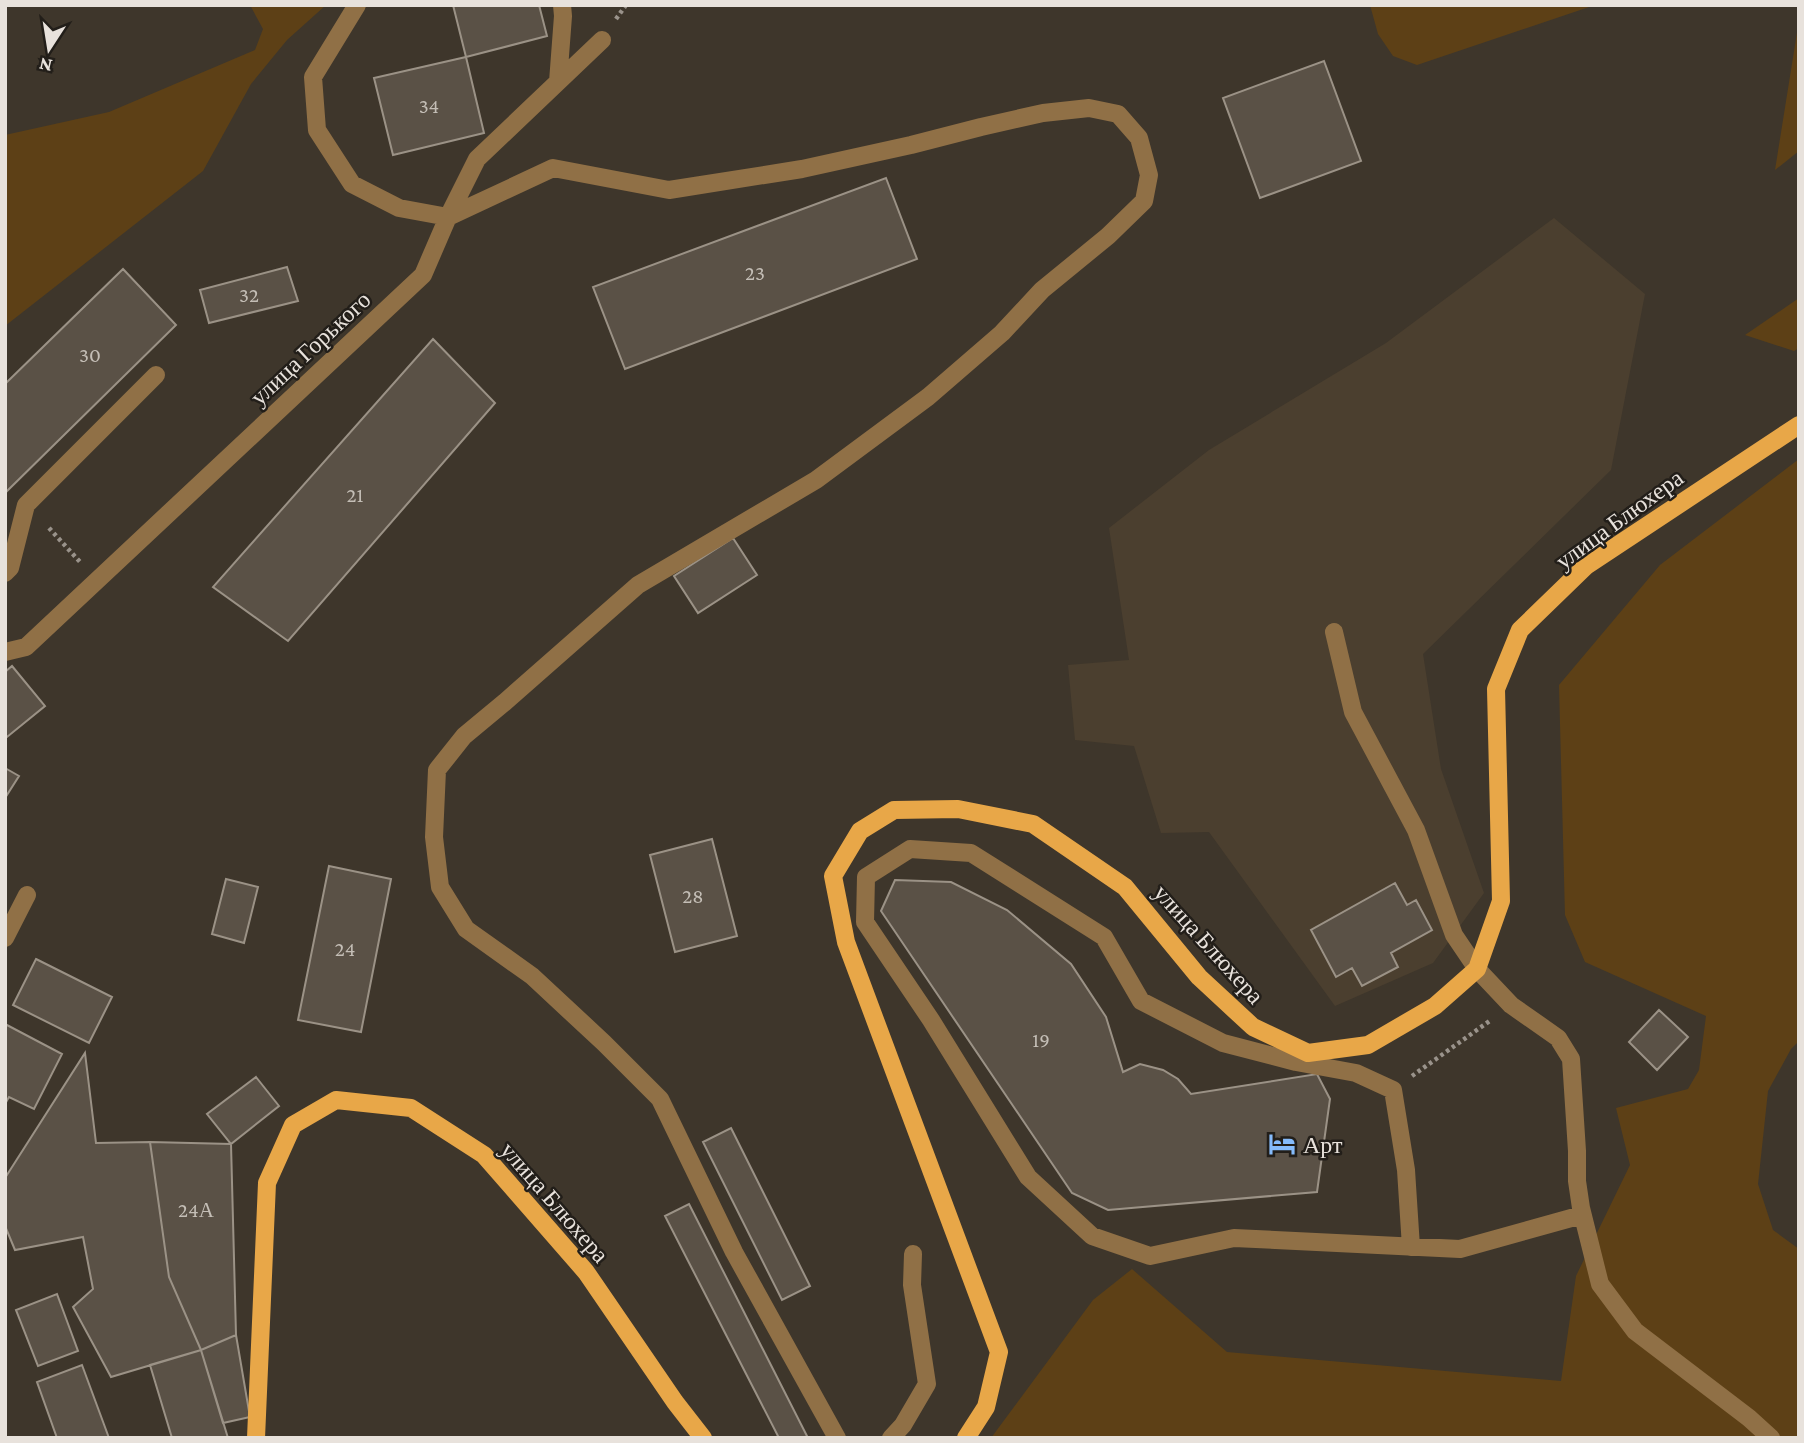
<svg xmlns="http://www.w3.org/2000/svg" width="1804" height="1443" viewBox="0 0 1804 1443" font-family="'Crimson Pro',serif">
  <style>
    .built { fill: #4b3f2f }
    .green { fill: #5d4016 }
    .building { fill: #5a5146; stroke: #9b9286; stroke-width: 2 }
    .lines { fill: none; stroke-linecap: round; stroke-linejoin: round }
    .path { stroke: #9a938b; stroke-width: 4.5; stroke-dasharray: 3.5 3.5; stroke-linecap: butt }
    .minor { stroke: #907046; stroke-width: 18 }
    .major { stroke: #e8a748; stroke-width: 18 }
    .labels { text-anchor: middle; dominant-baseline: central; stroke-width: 5; stroke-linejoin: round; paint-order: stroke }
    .number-label { font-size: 21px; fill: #c4beb6 }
    .street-label { font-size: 24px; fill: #e8e2dc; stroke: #221e19 }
    .poi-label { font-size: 24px; fill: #e8e2dc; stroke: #221e19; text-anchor: start }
  </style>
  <rect width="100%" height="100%" fill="#3e362b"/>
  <path class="built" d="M 1554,218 L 1645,294 L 1611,470 L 1423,654 L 1441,769 L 1484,893 L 1433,963 L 1335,1006 L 1209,832 L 1161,833 L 1134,746 L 1075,740 L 1068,665 L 1129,660 L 1109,528 L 1209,450 L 1386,343 Z"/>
  <path class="green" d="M 250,5 L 326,5 L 287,40 L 251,84 L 203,171 L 5,326 L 5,135 L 109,112 L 255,50 L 263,29 Z
    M 1370,5 L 1595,5 L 1417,65 L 1393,56 L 1378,34 Z
    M 1799,20 L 1799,151 L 1775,170 Z
    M 1799,298 L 1799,348 L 1794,351 L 1745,335 Z
    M 1799,459 L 1799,1041 L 1791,1049 L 1768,1091 L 1758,1184 L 1773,1230 L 1799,1249 L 1799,1438 L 991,1438 L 1093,1300 L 1132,1269 L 1227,1352 L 1561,1381 L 1576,1276 L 1630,1165 L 1616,1108 L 1688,1089 L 1699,1070 L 1706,1016 L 1585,962 L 1565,915 L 1559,685 L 1660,565 Z"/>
  <path class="building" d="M 453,5 L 539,5 L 547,36 L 466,57 Z
    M 466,57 L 484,133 L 393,155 L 374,78 Z
    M 1324,61 L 1361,161 L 1260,198 L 1223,98 Z
    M 886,178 L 917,259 L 625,369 L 593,287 Z
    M 287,267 L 298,301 L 209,323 L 200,290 Z
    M 123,269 L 176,325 L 5,493 L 5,384 Z
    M 433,339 L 495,403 L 288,641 L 213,587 Z
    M 733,538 L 757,575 L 698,613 L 674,576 Z
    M 12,666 L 45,706 L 7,737 L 5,735 L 5,672 Z
    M 5,768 L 19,776 L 5,798 Z
    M 712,839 L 737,936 L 675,952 L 650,855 Z
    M 329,866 L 391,879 L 361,1032 L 298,1020 Z
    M 226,879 L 258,887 L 244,943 L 212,934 Z
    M 895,880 L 951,882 L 1007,910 L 1071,964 L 1106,1017 L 1123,1072 L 1140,1064 L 1163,1070 L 1178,1079 L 1191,1094 L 1317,1074 L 1330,1099 L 1317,1192 L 1108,1210 L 1072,1193 L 881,911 Z
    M 1395,883 L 1407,905 L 1416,900 L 1432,930 L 1391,953 L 1398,967 L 1362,986 L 1352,968 L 1336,977 L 1311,930 Z
    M 36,959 L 112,997 L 89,1043 L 13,1005 Z
    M 1659,1010 L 1688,1037 L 1657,1070 L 1629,1042 Z
    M 5,1024 L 62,1054 L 34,1109 L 9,1097 L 5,1104 Z
    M 85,1053 L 96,1143 L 150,1142 L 169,1277 L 201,1350 L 111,1377 L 73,1307 L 93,1289 L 83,1237 L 15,1250 L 5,1226 L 5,1178 Z
    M 256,1077 L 279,1106 L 231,1144 L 207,1114 Z
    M 731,1128 L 810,1286 L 782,1300 L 703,1142 Z
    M 150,1142 L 231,1144 L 236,1335 L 201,1350 L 169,1277 Z
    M 689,1204 L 808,1438 L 779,1438 L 665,1216 Z
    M 57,1294 L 78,1351 L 38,1366 L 16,1310 Z
    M 236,1335 L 250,1417 L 223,1423 L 201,1350 Z
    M 201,1350 L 228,1438 L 172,1438 L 150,1365 Z
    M 82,1365 L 109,1438 L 57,1438 L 37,1382 Z"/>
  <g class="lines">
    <path class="path" d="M 616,19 L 626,5
      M 49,528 L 81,563
      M 1412,1076 L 1491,1020"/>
    <path class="minor" d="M 357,5 L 313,77 L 317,130 L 352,184 L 399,208 L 448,217 L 553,168 L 669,190 L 802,169 L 911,145 L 981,127 L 1043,113 L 1089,108 L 1118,114 L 1139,138 L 1149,175 L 1144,201 L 1108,236 L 1042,290 L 1002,333 L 928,397 L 816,480 L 638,585 L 505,702 L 464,736 L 437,770 L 434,837 L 440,887 L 466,929 L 532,976 L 604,1043 L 660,1099 L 734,1252 L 837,1438
      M 558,82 L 563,16 L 562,5
      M 5,573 L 10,568 L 26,505 L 156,375
      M 1334,632 L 1353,712 L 1416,830 L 1454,935 L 1477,969 L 1511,1005 L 1558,1038 L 1571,1059 L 1577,1151 L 1577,1181 L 1581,1208 L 1600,1284 L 1635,1331 L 1749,1418 L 1771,1438
      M 5,652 L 26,647 L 423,275 L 448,217 L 477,159 L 602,40
      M 5,938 L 27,895
      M 1411,1247 L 1406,1170 L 1393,1090 L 1356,1073 L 1296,1062 L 1223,1043 L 1141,1001 L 1104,937 L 971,853 L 910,849 L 866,877 L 865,922 L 931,1020 L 1028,1177 L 1092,1236 L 1150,1256 L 1234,1238 L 1460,1249 L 1582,1215
      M 891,1438 L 903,1425 L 927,1384 L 912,1285 L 913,1254"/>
    <path class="major" d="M 256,1438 L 267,1183 L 293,1125 L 336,1100 L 411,1108 L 484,1155 L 586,1272 L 675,1402 L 703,1438
      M 966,1438 L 986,1407 L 999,1352 L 846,942 L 833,876 L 860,831 L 894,810 L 958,809 L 1033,824 L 1125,887 L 1199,977 L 1253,1027 L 1308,1053 L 1368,1045 L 1435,1006 L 1477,969 L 1501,901 L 1496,689 L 1520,630 L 1586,566 L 1799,425"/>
  </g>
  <defs>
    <g id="hotel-bare" transform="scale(2.1)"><path d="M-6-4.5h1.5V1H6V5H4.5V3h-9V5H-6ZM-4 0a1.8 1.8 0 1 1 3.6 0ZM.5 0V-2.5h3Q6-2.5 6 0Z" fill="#85bbfb" stroke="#221e19" stroke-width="2.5" paint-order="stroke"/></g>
  </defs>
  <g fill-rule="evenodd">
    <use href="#hotel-bare" x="1282" y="1144"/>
  </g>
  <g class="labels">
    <g class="number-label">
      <text x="429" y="106">34</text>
      <text x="755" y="273">23</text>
      <text x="249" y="295">32</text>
      <text x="90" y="355">30</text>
      <text x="355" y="495">21</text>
      <text x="693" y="896">28</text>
      <text x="345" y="949">24</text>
      <text x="1041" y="1040">19</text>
      <text x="196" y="1210">24А</text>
    </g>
    <g class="street-label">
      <text transform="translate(310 348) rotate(-43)">улица Горького</text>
      <text transform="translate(1619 519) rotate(-36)">улица Блюхера</text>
      <text transform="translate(1209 944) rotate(48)">улица Блюхера</text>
      <text transform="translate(555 1202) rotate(49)">улица Блюхера</text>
    </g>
    <g class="poi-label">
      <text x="1303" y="1144">Арт</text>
    </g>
  </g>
  <rect width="1804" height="1443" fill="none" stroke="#e8e2dc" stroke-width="14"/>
  <g transform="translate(49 49) rotate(192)" stroke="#221e19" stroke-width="5" paint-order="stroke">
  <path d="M0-5L12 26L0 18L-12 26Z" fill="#e8e2dc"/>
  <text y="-10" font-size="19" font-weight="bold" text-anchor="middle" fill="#e8e2dc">N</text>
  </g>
</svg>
